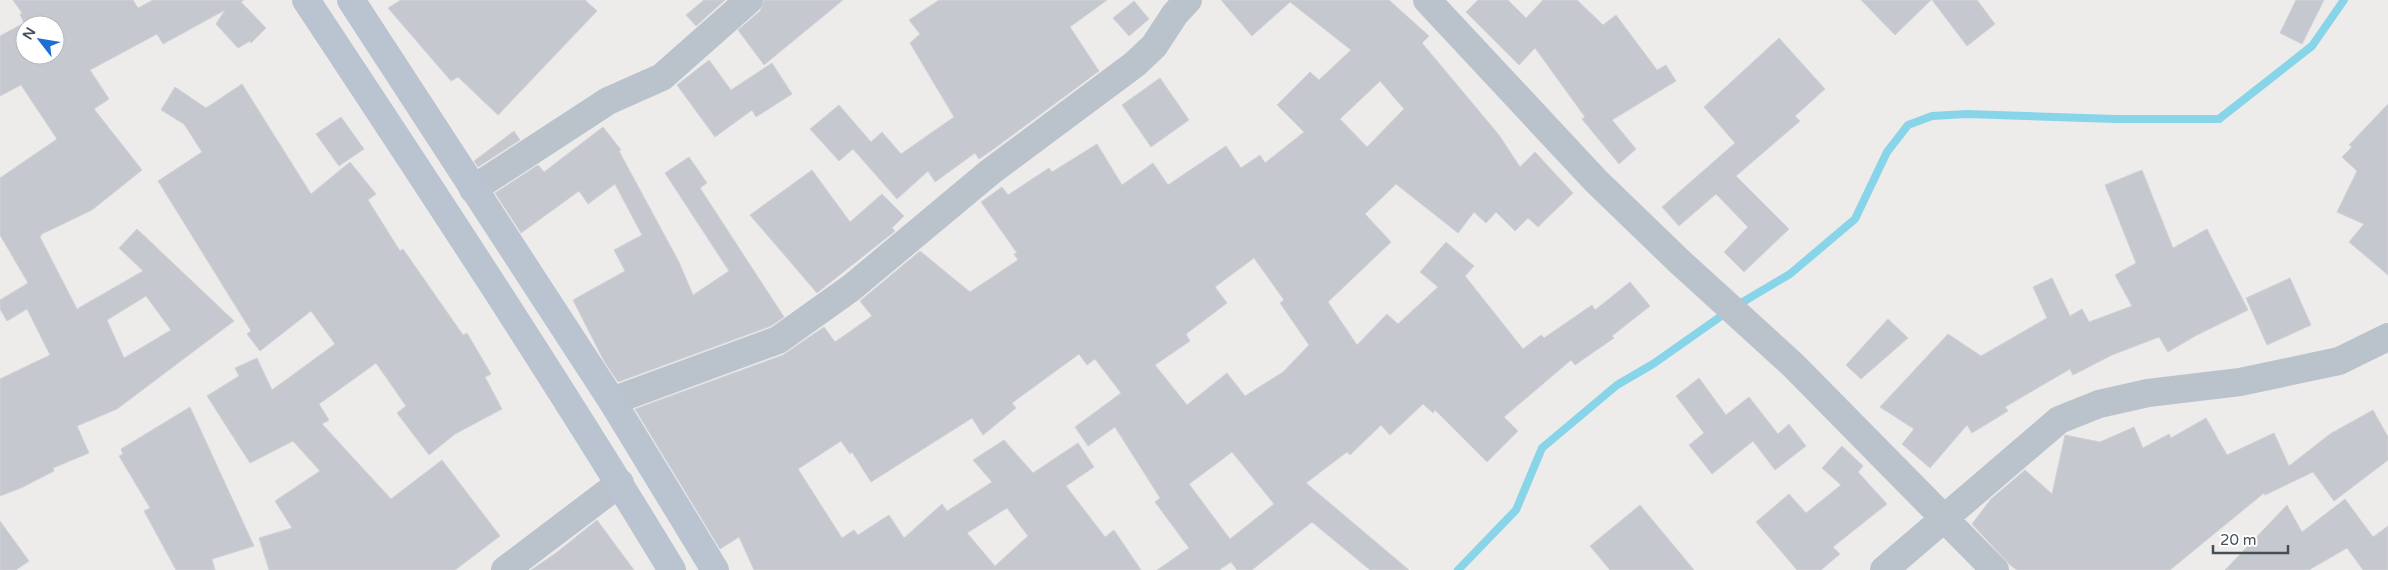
<svg xmlns="http://www.w3.org/2000/svg" width="2388" height="570" viewBox="0 0 2388 570" font-family="'Varela Round',sans-serif">
  <style>
    .lines { fill: none; stroke-linecap: round; stroke-linejoin: round }
    .stream { stroke: #88d4e8; stroke-width: 8 }
    .building { fill: #c5c8ce; stroke: #d0d2d7; fill-rule: evenodd }
    .street { stroke: #bac3cb; stroke-width: 28 }
    .secondary { stroke: #b9c4d0; stroke-width: 28 }
  </style>
  <rect width="100%" height="100%" fill="#eeebeb"/>
  <g class="lines">
    <path class="stream" d="M 1736,306 L 1790,274 L 1855,219 L 1887,152 L 1908,125 L 1932,116 L 1966,114 L 2116,119 L 2219,119 L 2312,46 L 2344,0
      M 1458,570 L 1516,510 L 1542,448 L 1617,385 L 1653,364 L 1727,312"/>
  </g>
  <path class="building" d="M 13,0 L 133,0 L 138,8 L 153,0 L 244,0 L 241,2 L 266,28 L 251,43 L 250,41 L 238,48 L 216,24 L 225,10 L 163,44 L 157,34 L 90,70 L 109,99 L 94,109 L 142,170 L 92,210 L 42,234 L 40,237 L 77,309 L 143,271 L 119,248 L 137,229 L 234,321 L 117,409 L 77,426 L 89,453 L 53,468 L 54,471 L 21,488 L 0,496 L 0,379 L 50,355 L 27,309 L 7,321 L 0,309 L 0,300 L 28,283 L 0,235 L 0,178 L 57,139 L 21,85 L 0,96 L 0,36 L 24,23 L 20,14 L 22,13 ZM 25,25 L 55,25 L 55,55 L 25,55 ZM 146,296 L 171,330 L 124,358 L 107,320 Z
    M 401,0 L 585,0 L 597,11 L 498,115 L 458,77 L 451,81 L 388,8 Z
    M 704,0 L 725,0 L 696,26 L 686,15 Z
    M 764,0 L 843,0 L 764,65 L 738,30 L 760,11 Z
    M 939,0 L 1107,0 L 1070,27 L 1099,71 L 995,148 L 979,159 L 975,153 L 935,182 L 928,171 L 897,199 L 853,149 L 839,161 L 810,129 L 839,105 L 871,142 L 882,132 L 901,154 L 954,117 L 910,43 L 920,34 L 909,20 Z
    M 1221,0 L 1389,0 L 1429,36 L 1422,43 L 1499,135 L 1520,167 L 1535,152 L 1573,193 L 1538,227 L 1528,218 L 1515,231 L 1496,212 L 1486,223 L 1474,212 L 1458,233 L 1396,184 L 1365,214 L 1391,242 L 1328,302 L 1357,345 L 1387,314 L 1398,324 L 1438,287 L 1420,272 L 1446,242 L 1474,266 L 1465,276 L 1523,349 L 1541,335 L 1544,338 L 1592,305 L 1595,310 L 1630,282 L 1650,306 L 1612,336 L 1614,338 L 1575,365 L 1571,360 L 1504,417 L 1518,431 L 1487,462 L 1435,410 L 1433,413 L 1423,404 L 1390,435 L 1381,425 L 1350,455 L 1347,452 L 1306,483 L 1409,570 L 1370,570 L 1312,522 L 1252,570 L 1237,570 L 1231,562 L 1219,570 L 1157,570 L 1189,548 L 1155,502 L 1160,498 L 1115,427 L 1088,446 L 1075,427 L 1121,393 L 1095,359 L 1087,365 L 1079,354 L 1012,403 L 1016,408 L 983,435 L 972,418 L 871,482 L 852,452 L 850,454 L 841,441 L 798,469 L 842,538 L 854,530 L 858,535 L 889,515 L 904,538 L 942,504 L 947,511 L 992,482 L 973,460 L 1004,440 L 1033,473 L 1078,443 L 1094,467 L 1066,486 L 1105,537 L 1114,530 L 1141,570 L 754,570 L 739,537 L 720,549 L 635,409 L 783,355 L 824,327 L 835,342 L 872,316 L 860,301 L 920,251 L 970,292 L 1018,260 L 1014,254 L 1017,253 L 981,202 L 1002,187 L 1008,195 L 1049,168 L 1052,172 L 1097,144 L 1122,185 L 1153,163 L 1168,185 L 1226,146 L 1241,168 L 1260,155 L 1265,163 L 1304,132 L 1277,105 L 1310,72 L 1319,80 L 1351,50 L 1290,2 L 1252,36 ZM 1380,81 L 1404,109 L 1367,147 L 1340,119 ZM 1254,258 L 1284,300 L 1280,303 L 1309,345 L 1283,372 L 1245,396 L 1227,373 L 1187,405 L 1155,365 L 1190,341 L 1186,334 L 1227,303 L 1215,287 ZM 1232,452 L 1274,504 L 1230,539 L 1189,484 ZM 1007,508 L 1028,536 L 995,566 L 967,533 Z
    M 1478,0 L 1508,0 L 1526,18 L 1543,0 L 1577,0 L 1603,25 L 1616,15 L 1657,70 L 1666,65 L 1676,81 L 1612,120 L 1636,149 L 1619,164 L 1582,119 L 1585,117 L 1535,48 L 1519,65 L 1466,12 Z
    M 1861,0 L 1931,0 L 1895,35 Z
    M 1932,0 L 1977,0 L 1995,24 L 1967,46 Z
    M 2296,0 L 2324,0 L 2302,44 L 2280,33 Z
    M 1134,1 L 1149,19 L 1129,36 L 1113,18 Z
    M 1779,38 L 1825,89 L 1795,116 L 1800,121 L 1736,176 L 1789,229 L 1744,272 L 1724,252 L 1748,227 L 1716,194 L 1679,226 L 1662,207 L 1735,143 L 1704,107 Z
    M 709,60 L 731,90 L 772,63 L 792,94 L 756,117 L 752,110 L 715,137 L 677,85 Z
    M 1160,78 L 1189,120 L 1151,147 L 1122,105 Z
    M 242,84 L 311,194 L 350,162 L 376,194 L 368,200 L 400,251 L 403,249 L 463,335 L 467,333 L 491,374 L 485,377 L 502,409 L 455,434 L 429,455 L 397,413 L 406,406 L 376,363 L 319,404 L 329,420 L 322,424 L 391,499 L 442,460 L 500,536 L 455,570 L 269,570 L 259,538 L 292,528 L 275,501 L 320,471 L 293,441 L 250,463 L 207,396 L 239,376 L 235,368 L 257,358 L 272,390 L 335,344 L 311,311 L 260,351 L 247,334 L 251,331 L 158,181 L 202,152 L 184,124 L 161,110 L 175,87 L 206,108 Z
    M 2388,104 L 2388,275 L 2349,242 L 2364,224 L 2337,212 L 2357,171 L 2342,157 L 2352,147 L 2349,145 Z
    M 341,117 L 364,149 L 339,166 L 316,134 Z
    M 603,127 L 621,150 L 619,151 L 679,262 L 693,295 L 729,271 L 665,173 L 689,157 L 707,183 L 700,188 L 784,317 L 771,326 L 618,382 L 604,361 L 573,300 L 625,271 L 614,250 L 642,235 L 615,184 L 588,204 L 579,191 L 521,233 L 495,193 L 538,165 L 544,172 Z
    M 514,131 L 520,140 L 478,167 L 474,161 Z
    M 812,170 L 850,222 L 882,194 L 904,216 L 892,228 L 895,231 L 817,293 L 750,215 Z
    M 2142,170 L 2173,248 L 2207,229 L 2248,310 L 2195,336 L 2168,352 L 2159,337 L 2112,355 L 2073,375 L 2070,369 L 2005,407 L 2008,411 L 1972,433 L 1967,425 L 1930,468 L 1902,444 L 1914,429 L 1880,407 L 1948,334 L 1981,356 L 2047,318 L 2033,287 L 2052,278 L 2070,316 L 2082,309 L 2089,322 L 2132,306 L 2115,275 L 2136,263 L 2105,185 Z
    M 2290,278 L 2311,325 L 2267,345 L 2246,298 Z
    M 1888,319 L 1908,338 L 1861,379 L 1846,365 Z
    M 1699,378 L 1726,415 L 1749,397 L 1778,434 L 1789,424 L 1806,446 L 1775,470 L 1753,441 L 1712,474 L 1689,445 L 1704,433 L 1676,396 Z
    M 190,407 L 254,546 L 212,559 L 215,570 L 176,570 L 144,511 L 150,508 L 119,456 L 123,454 L 121,449 Z
    M 2373,410 L 2388,437 L 2388,460 L 2334,501 L 2313,472 L 2265,495 L 2264,493 L 2170,570 L 2017,570 L 2010,565 L 1972,524 L 1991,499 L 2025,470 L 2052,494 L 2065,435 L 2100,442 L 2134,427 L 2143,448 L 2169,434 L 2171,438 L 2206,418 L 2227,455 L 2274,433 L 2289,466 L 2330,434 Z
    M 1842,446 L 1863,466 L 1858,472 L 1887,504 L 1833,547 L 1840,554 L 1821,570 L 1797,570 L 1756,522 L 1789,494 L 1806,513 L 1841,485 L 1822,468 Z
    M 2345,499 L 2373,537 L 2388,526 L 2388,570 L 2363,570 L 2347,548 L 2309,570 L 2225,570 L 2287,505 L 2302,532 Z
    M 1640,505 L 1694,570 L 1610,570 L 1590,546 Z
    M 597,520 L 634,570 L 531,570 L 556,553 Z
    M 0,521 L 29,561 L 16,570 L 0,570 Z"/>
  <g class="lines">
    <path class="street" d="M 1427,0 L 1596,181 L 1681,263 L 1793,365 L 1995,570
      M 473,189 L 608,101 L 662,77 L 749,0
      M 612,401 L 778,340 L 851,288 L 990,172 L 1135,64 L 1154,46 L 1175,14 L 1188,0
      M 505,570 L 620,483
      M 1884,570 L 2059,420 L 2099,404 L 2148,393 L 2240,382 L 2339,361 L 2388,337"/>
    <path class="secondary" d="M 306,0 C 431,189 555,377 672,570
      M 351,0 L 612,401 L 715,570"/>
  </g>
  <g transform="translate(40 40) rotate(301)"><circle r="24" fill="#ffffff" stroke="#b5b9bc"/>
  <path d="M0-4L9 19L0 12L-9 19Z" fill="#1e6fd5"/>
  <text y="-8" font-size="14" font-weight="bold" text-anchor="middle" fill="#454f58">N</text>
  </g>
  <path d="M2213 545v8h75v-8" fill="none" stroke="#454f58" stroke-width="2.5"/>
  <text x="2220" y="545" font-size="15" fill="#454f58" stroke="#ffffff" stroke-width="4" paint-order="stroke">20 m</text>
</svg>
